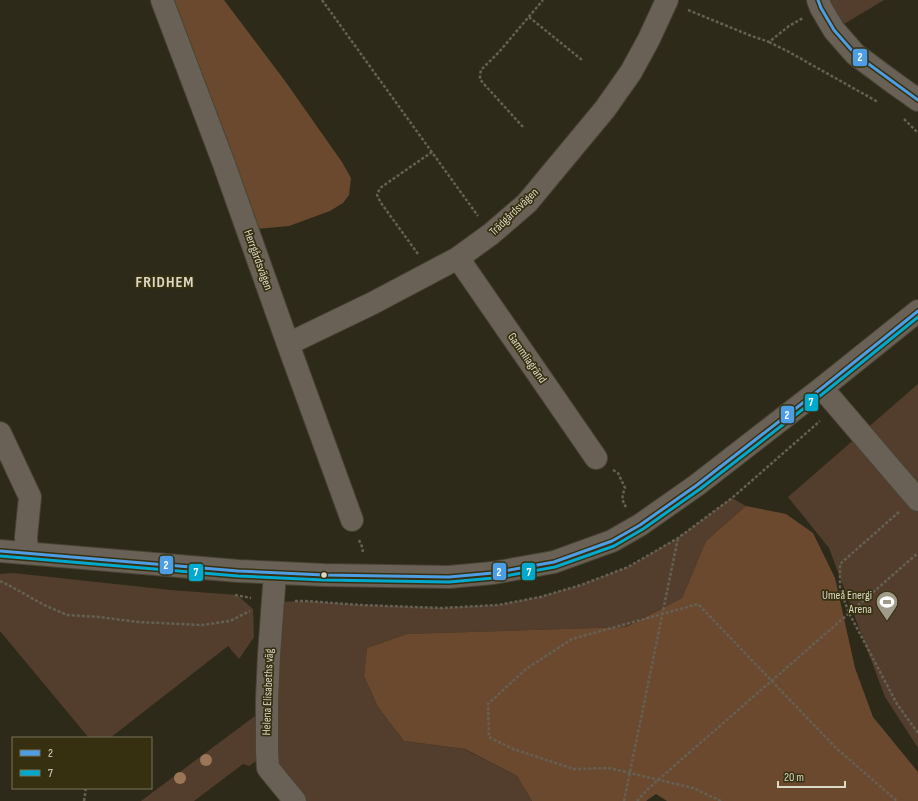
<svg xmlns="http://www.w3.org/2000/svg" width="918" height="801" viewBox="0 0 918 801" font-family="'Sofia Sans Condensed',sans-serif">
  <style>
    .green { fill: #533e2d }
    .forest { fill: #6b492f }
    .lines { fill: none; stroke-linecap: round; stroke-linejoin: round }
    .minor-casing { stroke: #484536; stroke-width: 24 }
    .path { stroke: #656054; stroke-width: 2.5; stroke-dasharray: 3 2; stroke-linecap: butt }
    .minor { stroke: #696155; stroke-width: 22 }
    .bus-1-casing { stroke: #363011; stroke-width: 6 }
    .bus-2-casing { stroke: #363011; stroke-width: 6 }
    .bus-1 { stroke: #4d9ee5; stroke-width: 3 }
    .bus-2 { stroke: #00a9ce; stroke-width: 3 }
    .tree { fill: #9b7656 }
    .bus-dot { fill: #dbd8c6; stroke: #363011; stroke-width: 1.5 }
    .labels { text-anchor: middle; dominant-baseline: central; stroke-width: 3.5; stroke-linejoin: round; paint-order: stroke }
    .street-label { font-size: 12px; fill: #dbd8c6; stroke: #363011 }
    .poi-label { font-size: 12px; fill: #dbd8c6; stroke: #363011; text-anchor: end }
    .district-label { font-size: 16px; font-weight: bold; letter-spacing: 1px; fill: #dbd8c6; stroke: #363011 }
    .line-badge { stroke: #363011; stroke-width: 1.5 }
    .badge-label { font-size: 11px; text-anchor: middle; font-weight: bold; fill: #fff }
  </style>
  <rect width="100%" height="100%" fill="#2e2a19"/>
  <path class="green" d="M 818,0 L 884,0 L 834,30 Z
    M 918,384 L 918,748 L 885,697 L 829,548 L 788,497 Z
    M 732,498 L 746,506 L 706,541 L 682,598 L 625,627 L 407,634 L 367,648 L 364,676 L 378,707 L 404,741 L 464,749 L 517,776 L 532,801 L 295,801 L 267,753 L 249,766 L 243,764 L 194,801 L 141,801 L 267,707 L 273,602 L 306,601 L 361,605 L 442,608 L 498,605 L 540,597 L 581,585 L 628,567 L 678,538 Z
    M 13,573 L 171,590 L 237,595 L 253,609 L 254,637 L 239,659 L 228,646 L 110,738 L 89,738 L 0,631 L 0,574 Z"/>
  <path class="forest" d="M 162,0 L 224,0 L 285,81 L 330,145 L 342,162 L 351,178 L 349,195 L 343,203 L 330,211 L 289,226 L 247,230 Z
    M 746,506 L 786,514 L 813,533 L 835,578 L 855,668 L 873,717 L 918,772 L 918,801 L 667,801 L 656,794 L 646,801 L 532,801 L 517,776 L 465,749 L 404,741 L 378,707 L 364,676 L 367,648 L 407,634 L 626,627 L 682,598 L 706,541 Z"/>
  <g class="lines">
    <g class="minor-casing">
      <path id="minor" d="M 162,0 L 224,164 L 288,344 L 352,520
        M 818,0 L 821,8 L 834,30 L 855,54 L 894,83 L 918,100
        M 458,258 L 596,458
        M 288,344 L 373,303 L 458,258 L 491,234 L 527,203 L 605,109 L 631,72 L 649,39 L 667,0
        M 822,388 L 918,500
        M 0,433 L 30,497 L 26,537 L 27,553
        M 0,551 L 238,571 L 324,575 L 449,577 L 493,573 L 554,562 L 612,541 L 640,525 L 697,485 L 822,388 L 918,311
        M 275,573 L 269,655 L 267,699 L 267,752 L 268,768 L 295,801"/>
    </g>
    <path class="path" d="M 322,0 L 478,216
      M 688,10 L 749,35 L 769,42 L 789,26 L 803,18
      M 529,17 L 582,60
      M 769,42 L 789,52 L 878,102
      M 904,119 L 918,133
      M 523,127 L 483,83 L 480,79 L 480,75 L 481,70 L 499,52 L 543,0
      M 418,254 L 381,203 L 377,195 L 380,188 L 432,152
      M 613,470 L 618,473 L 625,488 C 622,496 621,499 626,507
      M 899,512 L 840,564 L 840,589 L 849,613 L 897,704 L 918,733
      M 359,540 L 363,549 L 362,554
      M 0,581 L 12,587 L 44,605 L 67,615 L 99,617 L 138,622 L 202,625 L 230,621 L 250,611
      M 235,595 L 251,598
      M 295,601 L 306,601 L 361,605 L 442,608 L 498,605 L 540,597 L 581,585 L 628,567 L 678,538 L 732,498 L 820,421
      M 84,801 L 86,788
      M 624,801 L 678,538
      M 637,801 L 648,789 L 658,780 L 918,553
      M 721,801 L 693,788 L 609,768 L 574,769 L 513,749 L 489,737 L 488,704 L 526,669 L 572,639 L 698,604 L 836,748 L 897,801"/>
    <use href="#minor" class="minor"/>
    <g class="bus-1-casing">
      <path id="bus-1" d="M 818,0 L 821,8 L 834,30 L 855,54 L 918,100
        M 0,551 L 238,571 L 324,575 L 449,577 L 493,573 L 554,562 L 612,541 L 640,525 L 697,485 L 822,388 L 918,311"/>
    </g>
    <g class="bus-2-casing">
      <path id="bus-2" d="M 0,556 L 238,576 L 324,580 L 449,582 L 494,578 L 555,567 L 614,546 L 643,529 L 700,489 L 825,392 L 918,317"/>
    </g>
    <use href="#bus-1" class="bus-1"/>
    <use href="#bus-2" class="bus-2"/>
  </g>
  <g class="tree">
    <circle cx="206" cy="760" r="6"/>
    <circle cx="180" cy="778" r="6"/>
  </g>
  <defs>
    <g id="stadium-pin" transform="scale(1.15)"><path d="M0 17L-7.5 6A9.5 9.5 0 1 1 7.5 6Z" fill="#9e9b89" stroke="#363011"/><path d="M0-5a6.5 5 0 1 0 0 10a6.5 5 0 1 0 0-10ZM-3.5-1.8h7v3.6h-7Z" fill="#fff"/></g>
  </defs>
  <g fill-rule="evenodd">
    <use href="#stadium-pin" x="887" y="602"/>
  </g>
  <circle class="bus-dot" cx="324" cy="575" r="3.5"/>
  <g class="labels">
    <g class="street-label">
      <text transform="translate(514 212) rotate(-44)">Trädgårdsvägen</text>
      <text transform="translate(258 260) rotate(70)">Herrgårdsvägen</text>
      <text transform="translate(527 358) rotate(55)">Gammliagränd</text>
      <text transform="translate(268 692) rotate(-88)">Helena Elisabeths väg</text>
    </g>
    <g class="poi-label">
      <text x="872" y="595">Umeå Energi<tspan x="872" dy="14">Arena</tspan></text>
    </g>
    <g class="district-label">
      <text x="165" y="282">FRIDHEM</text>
    </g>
  </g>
  <g class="line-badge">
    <rect x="852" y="48" width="16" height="19" rx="4" fill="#4d9ee5"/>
    <rect x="804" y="393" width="15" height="19" rx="4" fill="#00a9ce"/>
    <rect x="780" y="405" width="15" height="19" rx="4" fill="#4d9ee5"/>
    <rect x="159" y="555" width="15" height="20" rx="4" fill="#4d9ee5"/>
    <rect x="521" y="562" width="15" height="19" rx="4" fill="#00a9ce"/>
    <rect x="492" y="562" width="15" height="19" rx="4" fill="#4d9ee5"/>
    <rect x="188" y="563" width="16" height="19" rx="4" fill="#00a9ce"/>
  </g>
  <g class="badge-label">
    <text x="860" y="61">2</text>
    <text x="811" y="406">7</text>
    <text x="787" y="419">2</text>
    <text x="166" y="569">2</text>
    <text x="529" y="576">7</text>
    <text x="499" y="576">2</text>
    <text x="196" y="576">7</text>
  </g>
  <rect x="12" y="737" width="140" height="52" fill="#363011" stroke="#787359"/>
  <rect x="20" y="750" width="20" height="6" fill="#4d9ee5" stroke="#787359"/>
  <text x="48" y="757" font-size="12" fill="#dbd8c6">2</text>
  <rect x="20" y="770" width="20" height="6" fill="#00a9ce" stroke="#787359"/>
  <text x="48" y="777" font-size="12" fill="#dbd8c6">7</text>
  <path d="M778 781v6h67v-6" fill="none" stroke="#dbd8c6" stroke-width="2"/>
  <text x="784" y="781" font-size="12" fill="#dbd8c6" stroke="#363011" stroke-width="3" paint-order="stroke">20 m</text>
</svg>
